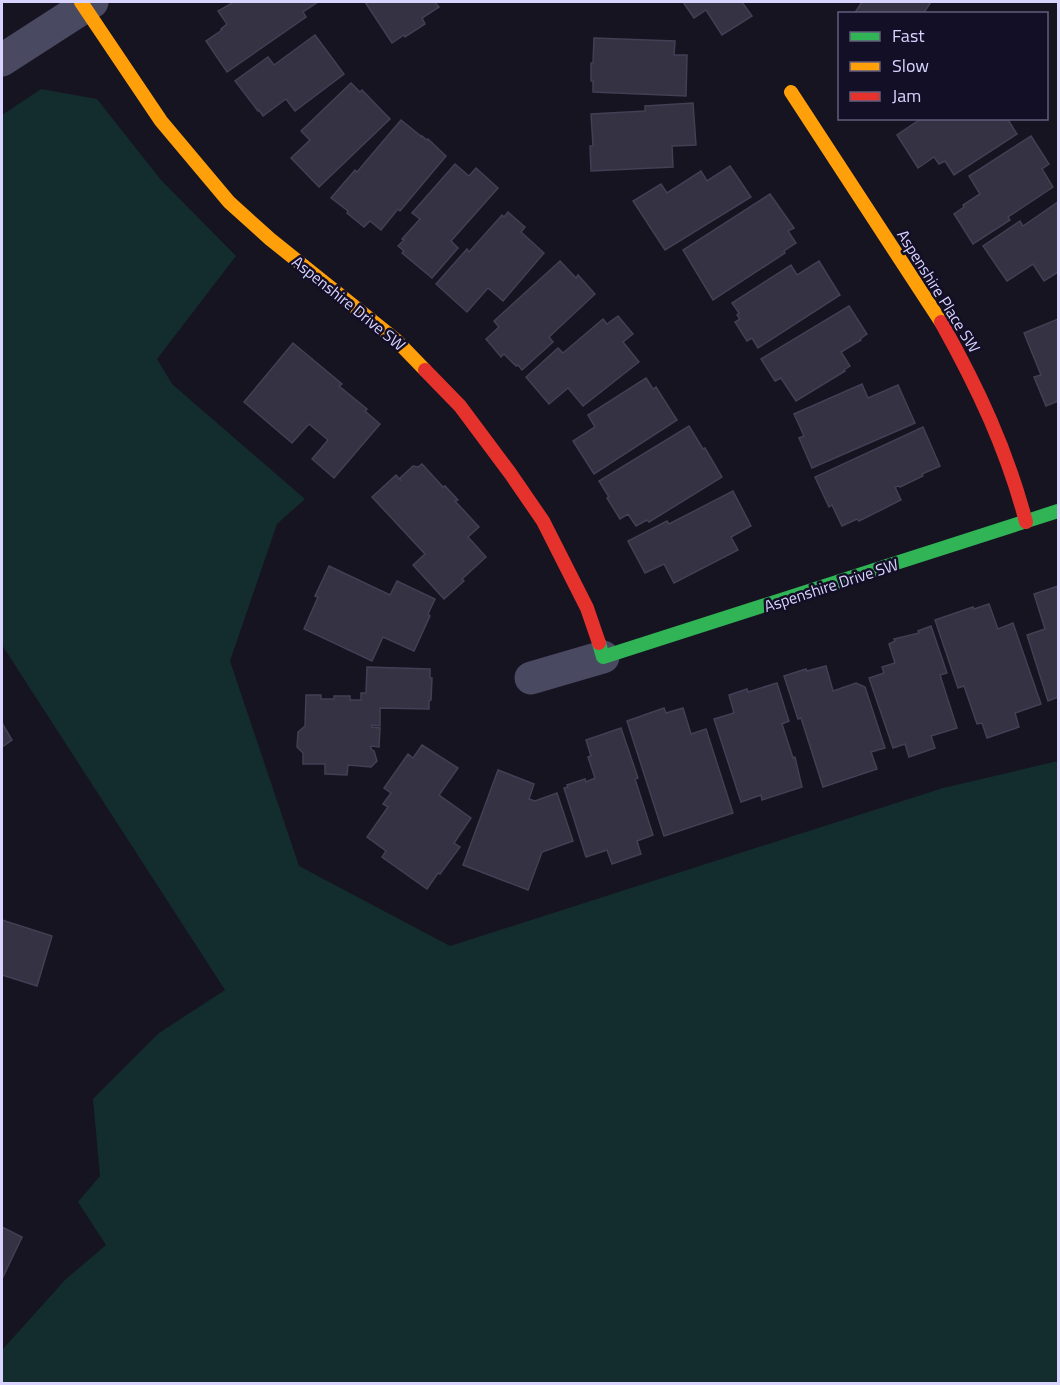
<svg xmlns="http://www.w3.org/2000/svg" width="1060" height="1385" viewBox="0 0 1060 1385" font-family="'Titillium Web',sans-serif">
<rect width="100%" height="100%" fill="#161421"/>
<path fill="#132c2d" d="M41,89l56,10 64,81 75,76 -79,103 15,25 133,115 -28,25 -47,137 69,205 151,80 493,-158 115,-27v622h-1056v-33l63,-70 41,-35 -28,-43 22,-26 -7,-77 66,-66 66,-43 -223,-345v-530z"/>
<g fill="#343243" stroke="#433f54" stroke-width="1.5">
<path d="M234,2h84l-15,10 3,5 -79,55 -21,-31 16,-11 -1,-1 6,-5 -9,-13z"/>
<path d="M365,2h70l4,5 -17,11 3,6 -20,13 -1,-2 -12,8z"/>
<path d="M683,2h59l10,14 -30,19 -16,-25 -12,8z"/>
<path d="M862,2h69l-8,12h-69z"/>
<path d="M315,35l29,39 -49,37 -9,-12 -23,17 -4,-6 -1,1 -23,-30 33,-24 6,8z"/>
<path d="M594,38l81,3 -1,14h13l-1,41 -93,-4v-11h-2v-18h2z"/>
<path d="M351,83l9,9 2,-2 28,29 -71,68 -28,-29 19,-18 -9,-9z"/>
<path d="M693,103l3,42 -24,1 1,21 -82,4 -1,-25h3l-2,-32 54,-3v-5z"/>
<path d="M922,118h85l10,16 -63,41 -9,-14 -6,3 -5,-7 -16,11 -21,-33z"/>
<path d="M401,120l21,17v-1l5,4 1,-1 18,17 -46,55 -2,-2 -17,21 -11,-9 -6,6 -17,-14 1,-2 -17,-13 24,-28 2,2z"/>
<path d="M1031,136l18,28 -7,5 11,18 -45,30 2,3 -37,24 -19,-30 10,-7 -1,-2 17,-11 -11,-18z"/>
<path d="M455,164l14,12 7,-8 22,20 -47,53 7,7 -26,30 -30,-25 2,-2 -6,-5 6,-6 -2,-1 18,-20 -8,-6z"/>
<path d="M730,166l21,31 -86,53 -32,-49 28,-17 6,9 34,-22 6,10z"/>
<path d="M770,194l24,34 -6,3 8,12 -12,8 1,2 -72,47 -30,-50z"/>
<path d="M1058,202v70l-14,9 -11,-17 -26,17 -24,-35 37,-25 3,5z"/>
<path d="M508,212l17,15 -4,5 23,21 -41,48 -15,-13 -21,24 -31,-28 31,-35 2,3 33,-37 2,2z"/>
<path d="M560,261l16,17 2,-3 17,19 -46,43 4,5 -31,28 -4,-5 -2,1 -12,-12 -3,3 -15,-18 13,-12 -5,-6z"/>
<path d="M819,261l21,34 -82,53 -6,-10 -5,3 -12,-19 5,-3 -3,-4 2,-2 -7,-10 59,-38 6,10z"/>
<path d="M849,306l18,28 -7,5 1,1 -20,12 9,14 -6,4 1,1 -49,30 -15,-23 -6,3 -14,-22z"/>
<path d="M618,316l15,18 -10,8 16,20 -56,44 -15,-18 -19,16 -23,-27 32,-29 5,5 40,-34 4,5z"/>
<path d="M1058,319v82l-12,5 -12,-29 7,-2 -17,-42z"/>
<path d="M293,343l49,41 -3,2 28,23 -2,2 15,13 -46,54 -22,-19 16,-19 -19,-16 -17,19 -48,-41z"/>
<path d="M646,378l7,11 3,-2 21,33 -83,54 -21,-33 22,-14 -7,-12z"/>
<path d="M862,384l6,14 30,-13 17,38 -103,45 -13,-30 5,-2 -10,-22z"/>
<path d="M689,426l14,23 2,-1 17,29 -73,45 -2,-2 -11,6 -8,-12 -8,5 -13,-21 2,-1 -10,-16z"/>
<path d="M923,427l17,39 -18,8 1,2 -23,11 -1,-1 -4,1 6,13 -42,21 -2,-2 -15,7 -10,-21 -3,2 -14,-30z"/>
<path d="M422,464l21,23 2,-1 13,14 -3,1 24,26 -11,10 18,20 -24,22 2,2 -20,18 -31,-34 12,-11 -53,-57 24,-22 5,6 -1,-3 13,-12 5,1z"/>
<path d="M733,491l18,35 -20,11 7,13 -64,33 -10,-19 -19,9 -17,-32 39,-20 2,3z"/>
<path d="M329,566l61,29 7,-14 38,18 -7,15 2,2 -16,35 -31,-14 -11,24 -68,-32 14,-32 -3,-1z"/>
<path d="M1058,586v111l-10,4 -21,-66 18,-6 -11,-35z"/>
<path d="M989,604l9,25 15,-6 28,81 -26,9 4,14 -32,11 -5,-15 -5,1 -13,-38 -6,2 -23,-68 38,-13 1,2z"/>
<path d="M931,626l16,47 -7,2 17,53 -26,8 4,12 -26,9 -4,-13 -12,4 -24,-70 15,-5 -2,-6 13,-4 -6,-19 6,-3 -1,-2 25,-6 -1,-2z"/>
<path d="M826,666l7,25 23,-8 9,4 20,61 -14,4 6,17 -54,18 -22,-69 -3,1 -14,-43 22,-7 1,2z"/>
<path d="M367,667l63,2v9h2l-1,22 -2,1v8l-49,-1v18l-8,-1v2l8,1 -1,19 -8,-1v3l3,2 3,10 -6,6 -23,-2 -1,10 -22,-1v-10h-22v-11l-6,-6 1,-15 7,-6 1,-31h15v4h13v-3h16v4h11v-7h5z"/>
<path d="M777,683l12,38 -7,3 11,34 2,-1 7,30 -40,13 -1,-5 -20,7 -27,-83 20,-6 -5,-18 18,-6 1,3z"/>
<path d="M664,708l2,5 17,-5 8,26 15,-5 27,84 -69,23 -37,-115z"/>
<path d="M2,723l10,17 -10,7z"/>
<path d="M621,728l17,50 -3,1 18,56 -16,6 4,13 -29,10 -5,-14 -21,7 -22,-69 4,-1 -1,-2 18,-6 1,3 9,-4 -7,-21 3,-1 -5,-16z"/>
<path d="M422,745l36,23 -19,27 32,23 -17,25 6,4 -20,27 -2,-1 -11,16 -45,-32 4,-6 -19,-14 21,-30 -5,-3 8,-11 -7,-5 24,-34 5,4z"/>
<path d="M498,770l36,14 -5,15 6,2 22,-8 16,48 -31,11 -14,38 -65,-25z"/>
<path d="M2,920l50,16 -15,50 -35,-11z"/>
<path d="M2,1227l20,10 -20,42z"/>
</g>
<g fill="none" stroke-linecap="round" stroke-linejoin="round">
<g stroke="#4a4962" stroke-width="33">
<path d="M2,60l90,-58"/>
<path d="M531,678l72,-21"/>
</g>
<path stroke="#30b455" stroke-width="14" d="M599,643l4,14 455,-146"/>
<g stroke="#ff9f0a" stroke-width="14">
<path d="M81,2l80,119 68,81 41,37 126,101 29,30"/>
<path d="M791,92l150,230"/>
</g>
<g stroke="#e5322d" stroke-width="14">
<path d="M941,322c37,66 66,128 85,200"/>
<path d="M425,370l35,36 50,67 33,48 44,87 12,35"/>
</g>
</g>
<g text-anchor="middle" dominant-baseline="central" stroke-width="5" stroke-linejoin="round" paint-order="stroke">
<g font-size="16" fill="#d9d4ff" stroke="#130f26">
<text transform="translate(939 291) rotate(58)">Aspenshire Place SW</text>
<text transform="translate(349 303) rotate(39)">Aspenshire Drive SW</text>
<text transform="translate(831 585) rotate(-18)">Aspenshire Drive SW</text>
</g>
</g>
<rect width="1060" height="1385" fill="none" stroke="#d9d4ff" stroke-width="6"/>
<rect x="838" y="12" width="210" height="108" fill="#130f26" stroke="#625e7d" stroke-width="1.5"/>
<rect x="850" y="32" width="30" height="9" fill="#30b455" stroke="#625e7d" stroke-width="1.5"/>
<text x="892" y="42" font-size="18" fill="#d9d4ff">Fast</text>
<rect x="850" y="62" width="30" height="9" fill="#ff9f0a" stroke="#625e7d" stroke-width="1.5"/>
<text x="892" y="72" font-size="18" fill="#d9d4ff">Slow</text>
<rect x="850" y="92" width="30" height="9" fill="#e5322d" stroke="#625e7d" stroke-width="1.5"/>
<text x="892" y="102" font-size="18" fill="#d9d4ff">Jam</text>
</svg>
